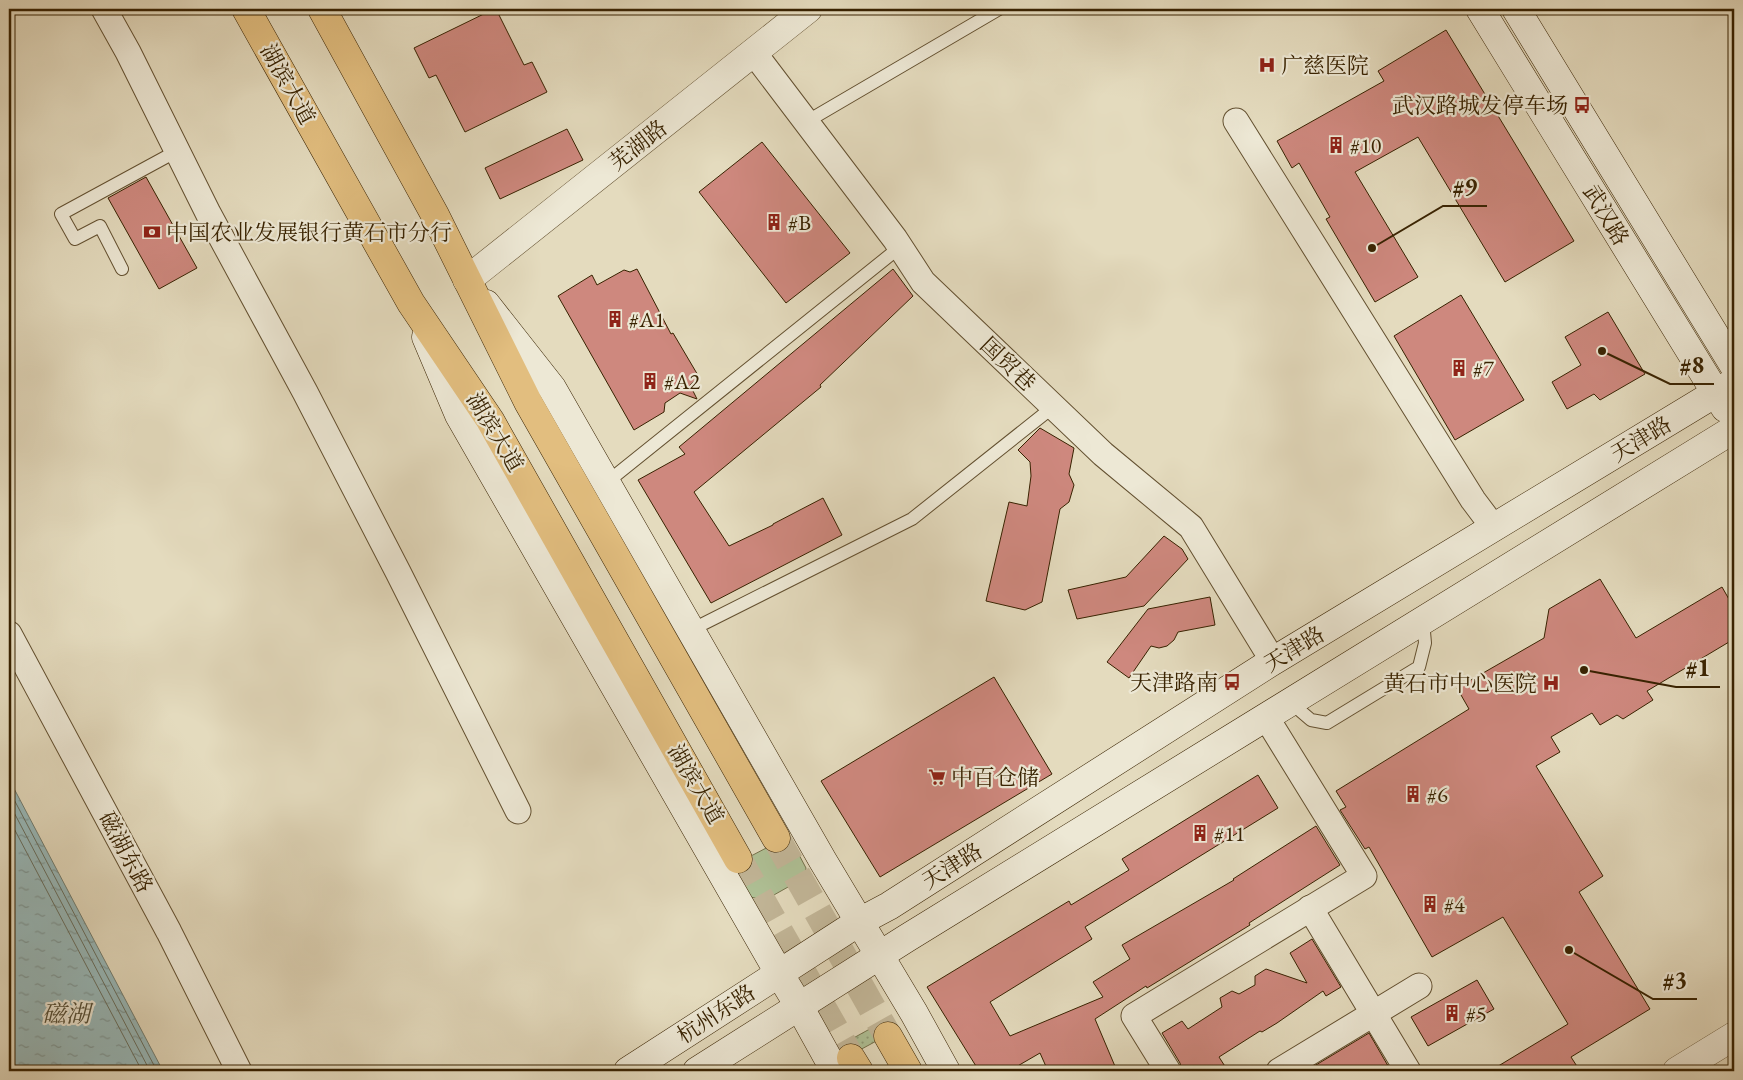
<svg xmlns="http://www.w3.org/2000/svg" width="1743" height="1080" viewBox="0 0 1743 1080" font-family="'EB Garamond','Noto Serif SC',serif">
<defs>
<pattern id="grass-dots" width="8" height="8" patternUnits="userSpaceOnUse" patternTransform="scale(1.25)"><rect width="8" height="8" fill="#afc196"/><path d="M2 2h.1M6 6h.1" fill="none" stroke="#8f9c78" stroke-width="1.8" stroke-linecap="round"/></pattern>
<pattern id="water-ripples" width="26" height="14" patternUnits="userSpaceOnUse" patternTransform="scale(1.25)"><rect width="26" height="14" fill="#98b9ba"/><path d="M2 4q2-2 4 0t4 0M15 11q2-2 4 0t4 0" fill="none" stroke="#7d9695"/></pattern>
</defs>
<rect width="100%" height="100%" fill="#e4dbbe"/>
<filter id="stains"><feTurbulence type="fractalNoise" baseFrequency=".004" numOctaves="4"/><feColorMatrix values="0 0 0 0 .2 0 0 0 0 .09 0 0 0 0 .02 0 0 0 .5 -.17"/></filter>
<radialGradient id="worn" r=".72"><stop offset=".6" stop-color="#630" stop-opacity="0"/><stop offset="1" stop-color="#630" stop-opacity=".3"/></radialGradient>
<path fill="url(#grass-dots)" stroke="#74724c" d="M886,1020l7,12 -48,26 -6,-12z"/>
<path fill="#afc196" stroke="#74724c" d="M789,836l17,32 -2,10 -39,22 -15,-3 -18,-31z"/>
<path fill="url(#water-ripples)" stroke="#727d70" d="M9,779l154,292h-154z"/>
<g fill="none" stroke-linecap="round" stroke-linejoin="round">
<g stroke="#686e5e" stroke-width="1">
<path d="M9,790l148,281"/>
<path d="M9,803l141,268"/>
<path d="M9,819l133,252"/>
</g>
</g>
<g fill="#ce887e" stroke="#382201">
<path d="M494,9h2l28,56 8,-3 15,30 -82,40 -29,-57 -7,3 -15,-30z"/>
<path d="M1446,30l128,211 -69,41 -87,-145 -63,35 63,105 -43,25 -49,-83 4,-2 -31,-54 -7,5 -15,-27 107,-60 -6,-10z"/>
<path d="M567,129l16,31 -83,39 -15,-31z"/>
<path d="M762,142l88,111 -64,50 -87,-111z"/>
<path d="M146,177l51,91 -38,21 -51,-91z"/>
<path d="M637,269l34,65 2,-1 26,44 -9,8 7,14 -17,-6 -15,10 -1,9 -30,18 -76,-134 34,-21 5,10 27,-15 6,2z"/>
<path d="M893,269l20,27 -93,89 1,2 -127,105 35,54 44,-21v-1l50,-26 19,37 -131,68 -73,-123 47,-26 -6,-7z"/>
<path d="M1461,295l63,105 -69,40 -61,-104z"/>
<path d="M1608,312l37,62 -45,26 -6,-6 -27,15 -15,-27 29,-17 -16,-28z"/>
<path d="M1040,428l34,20 -5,26 5,11 -5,17 -9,7 -18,93 -17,8 -39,-9 23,-99 18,4 4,-30 -1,-14 -12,-12z"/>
<path d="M1164,536l18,13 6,10 -44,47 -67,13 -9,-29 58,-13z"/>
<path d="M1600,579l36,59 86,-51 12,21v31l-87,52 6,9 -30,19 -6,-4 -17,10 -8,-12 -41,24 9,15 -24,14 67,110 -24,16 71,117 -79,48 9,14h-90l78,-47 -65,-107 -71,40 -63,-110 -4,2 -25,-39 6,-3 -10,-16 133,-82 -12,-21 87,-50 5,-29z"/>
<path d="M1210,597l5,28 -37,7 -4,8 -7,6 -8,2 -8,-2 -22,32 -22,-16 41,-53z"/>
<path d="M994,677l58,97 -172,103 -59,-96z"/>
<path d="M1258,775l20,33 -193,119 7,12 -102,63 20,34 93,-39 -10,-15 37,-23 -8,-14 112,-65 -1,-1 83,-53 24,39 -91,58 1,2 -103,63 -1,-2 -51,33 22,52h-69l-8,-18 -31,18h-30l-52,-84 142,-86 2,4 58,-35 -7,-11z"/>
<path d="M1312,939l29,48 -15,9 -3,-5 -46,32 -15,9 -2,-1 -41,26 9,14h-46l-2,-8 -18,-30 20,-12 6,8 34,-22 -2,-9 12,-7 7,3 16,-9v-9l11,-7 41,14 -17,-30z"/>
<path d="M1477,980l17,29 -66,37 -17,-29z"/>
<path d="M1369,1033l22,38h-85z"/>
</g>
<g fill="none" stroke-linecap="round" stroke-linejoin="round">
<g stroke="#c2b698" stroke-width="28" stroke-dasharray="28 14" stroke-linecap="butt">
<path d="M776,838l112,198"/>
<path d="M738,859l113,199"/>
</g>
<g stroke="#635030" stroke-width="14">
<g id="service">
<path d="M806,122l193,-113"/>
<path d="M122,269l-22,-43 -25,13 -14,-25 116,-63"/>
<path d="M606,483l294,-236"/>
<path d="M691,630l221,-111 141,-112"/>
<path d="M1290,702l21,18 16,3 92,-56 6,-24 -2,-22"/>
</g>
</g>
<g stroke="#635030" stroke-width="27">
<g id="minor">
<path d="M104,9l24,43 80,161 97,179 93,180 120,239"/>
<path d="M754,53l141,186 28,43 180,172 88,73 82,134"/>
<path d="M1236,121l237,379 21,28"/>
<path d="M9,634l160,298 70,139"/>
<path d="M1310,908l98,163"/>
<path d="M1168,1071l-34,-55 230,-140 -98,-159"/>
<path d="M1279,1071l140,-85"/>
</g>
</g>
<g stroke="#635030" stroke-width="29">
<g id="tertiary">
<path d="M467,280l341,-271"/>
<path d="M1677,1071l57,-35"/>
</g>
</g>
<g stroke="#382201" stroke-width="29">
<g id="secondary">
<path d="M1480,9l245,399"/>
<path d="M1516,9l218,357"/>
<path d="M486,304l66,84 271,473 91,152 32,58"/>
<path d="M426,337l33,78 320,558 20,33 36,65"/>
<path d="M628,1071l231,-149 30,-16 384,-245 461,-279"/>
<path d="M697,1071l210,-133 827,-509"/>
</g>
</g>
<g stroke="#382201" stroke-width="29">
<g id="primary">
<path d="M246,9l165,294 79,117 248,439"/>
<path d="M322,9l113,206 93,187 248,436"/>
<path d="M888,1036l20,35"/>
<path d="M851,1058l8,13"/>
</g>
</g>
<use href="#service" stroke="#ede8d5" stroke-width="12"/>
<use href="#minor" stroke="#ede8d5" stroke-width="25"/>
<use href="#tertiary" stroke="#ede8d5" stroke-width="28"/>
<use href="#secondary" stroke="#ede8d5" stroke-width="28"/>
<use href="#primary" stroke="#e2be7f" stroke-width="28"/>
</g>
<defs>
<g id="hospital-bare" transform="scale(1.35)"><path d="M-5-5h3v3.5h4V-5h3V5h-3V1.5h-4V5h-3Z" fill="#8f2418" stroke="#ede8d5" stroke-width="2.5" paint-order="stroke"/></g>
<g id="bus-bare" transform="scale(1.35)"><path d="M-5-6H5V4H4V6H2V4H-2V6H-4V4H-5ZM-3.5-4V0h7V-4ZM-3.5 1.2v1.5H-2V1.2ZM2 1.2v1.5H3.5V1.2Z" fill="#8f2418" stroke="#ede8d5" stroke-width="2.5" paint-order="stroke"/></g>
<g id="building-bare" transform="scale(1.35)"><path d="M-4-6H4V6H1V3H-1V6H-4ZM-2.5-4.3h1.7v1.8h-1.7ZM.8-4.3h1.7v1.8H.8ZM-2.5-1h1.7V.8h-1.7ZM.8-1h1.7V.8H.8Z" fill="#8f2418" stroke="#ede8d5" stroke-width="2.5" paint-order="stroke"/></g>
<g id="bank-bare" transform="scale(1.35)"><path d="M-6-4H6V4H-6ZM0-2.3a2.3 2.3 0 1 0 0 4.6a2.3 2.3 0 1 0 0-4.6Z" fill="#8f2418" stroke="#ede8d5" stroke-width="2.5" paint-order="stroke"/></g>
<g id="supermarket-bare" transform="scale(1.35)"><path d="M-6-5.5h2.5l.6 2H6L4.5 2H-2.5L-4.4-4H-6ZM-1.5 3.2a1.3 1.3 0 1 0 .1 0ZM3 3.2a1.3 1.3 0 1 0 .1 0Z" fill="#8f2418" stroke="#ede8d5" stroke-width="2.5" paint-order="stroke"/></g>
</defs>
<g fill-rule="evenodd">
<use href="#hospital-bare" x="1267" y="65"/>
<use href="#bus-bare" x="1582" y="105"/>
<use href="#building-bare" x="1336" y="145"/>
<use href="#building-bare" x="774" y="222"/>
<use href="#bank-bare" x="152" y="232"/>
<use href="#building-bare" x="615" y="319"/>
<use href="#building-bare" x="1459" y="368"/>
<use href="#building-bare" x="650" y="381"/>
<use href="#bus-bare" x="1232" y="682"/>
<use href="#hospital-bare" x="1551" y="683"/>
<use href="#supermarket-bare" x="937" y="777"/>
<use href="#building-bare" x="1413" y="794"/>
<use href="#building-bare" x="1200" y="833"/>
<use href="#building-bare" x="1430" y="904"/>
<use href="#building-bare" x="1452" y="1013"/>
</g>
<g text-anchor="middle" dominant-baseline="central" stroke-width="4.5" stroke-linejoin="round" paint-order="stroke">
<g font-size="22" fill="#382201" stroke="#ede8d5" text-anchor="start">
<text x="1281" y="65">广慈医院</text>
<text x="1568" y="105" text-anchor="end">武汉路城发停车场</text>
<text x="1350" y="145">#10</text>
<text x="788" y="222">#B</text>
<text x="166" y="232">中国农业发展银行黄石市分行</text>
<text x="629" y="319">#A1</text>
<text x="1473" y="368">#7</text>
<text x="664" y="381">#A2</text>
<text x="1218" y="682" text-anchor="end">天津路南</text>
<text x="1537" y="683" text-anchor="end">黄石市中心医院</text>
<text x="951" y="777">中百仓储</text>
<text x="1427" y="794">#6</text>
<text x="1214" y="833">#11</text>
<text x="1444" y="904">#4</text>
<text x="1466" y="1013">#5</text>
</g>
<g font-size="22" fill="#382201" stroke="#ede8d5">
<text transform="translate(288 84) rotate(61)">湖滨大道</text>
<text transform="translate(638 145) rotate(-38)">芜湖路</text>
<text transform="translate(1606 215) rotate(59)">武汉路</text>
<text transform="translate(1008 364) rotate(44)">国贸巷</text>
<text transform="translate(495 432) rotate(59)">湖滨大道</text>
<text transform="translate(1641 439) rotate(-31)">天津路</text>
<text transform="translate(1294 649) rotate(-31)">天津路</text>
<text transform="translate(696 784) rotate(60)">湖滨大道</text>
<text transform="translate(126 852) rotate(62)">磁湖东路</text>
<text transform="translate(952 866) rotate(-32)">天津路</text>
<text transform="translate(716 1014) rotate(-33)">杭州东路</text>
</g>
<g font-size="24" font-style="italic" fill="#554f38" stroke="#ede8d5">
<text x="66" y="1013">磁湖</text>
</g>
</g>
<path fill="none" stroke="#382201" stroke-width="2" d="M1372 248L1443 206H1487M1602 351L1670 384H1714M1584 670L1676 687H1720M1569 950L1653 999H1697"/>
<g fill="#382201" stroke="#ede8d5" stroke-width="2">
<circle cx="1372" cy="248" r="5"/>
<circle cx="1602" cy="351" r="5"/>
<circle cx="1584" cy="670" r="5"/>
<circle cx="1569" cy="950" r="5"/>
</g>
<g font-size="24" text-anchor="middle" font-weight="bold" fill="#382201" stroke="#ede8d5" stroke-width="4.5" stroke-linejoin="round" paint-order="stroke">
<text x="1465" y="195">#9</text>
<text x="1692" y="373">#8</text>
<text x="1698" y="676">#1</text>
<text x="1675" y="988">#3</text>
</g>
<rect width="1743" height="1080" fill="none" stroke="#e4dbbe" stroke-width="30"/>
<rect x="10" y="10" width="1723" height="1060" fill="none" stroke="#382201" stroke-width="2.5"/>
<rect x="15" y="15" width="1713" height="1050" fill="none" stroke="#382201"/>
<rect width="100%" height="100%" filter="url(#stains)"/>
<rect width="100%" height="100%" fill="url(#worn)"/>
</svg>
